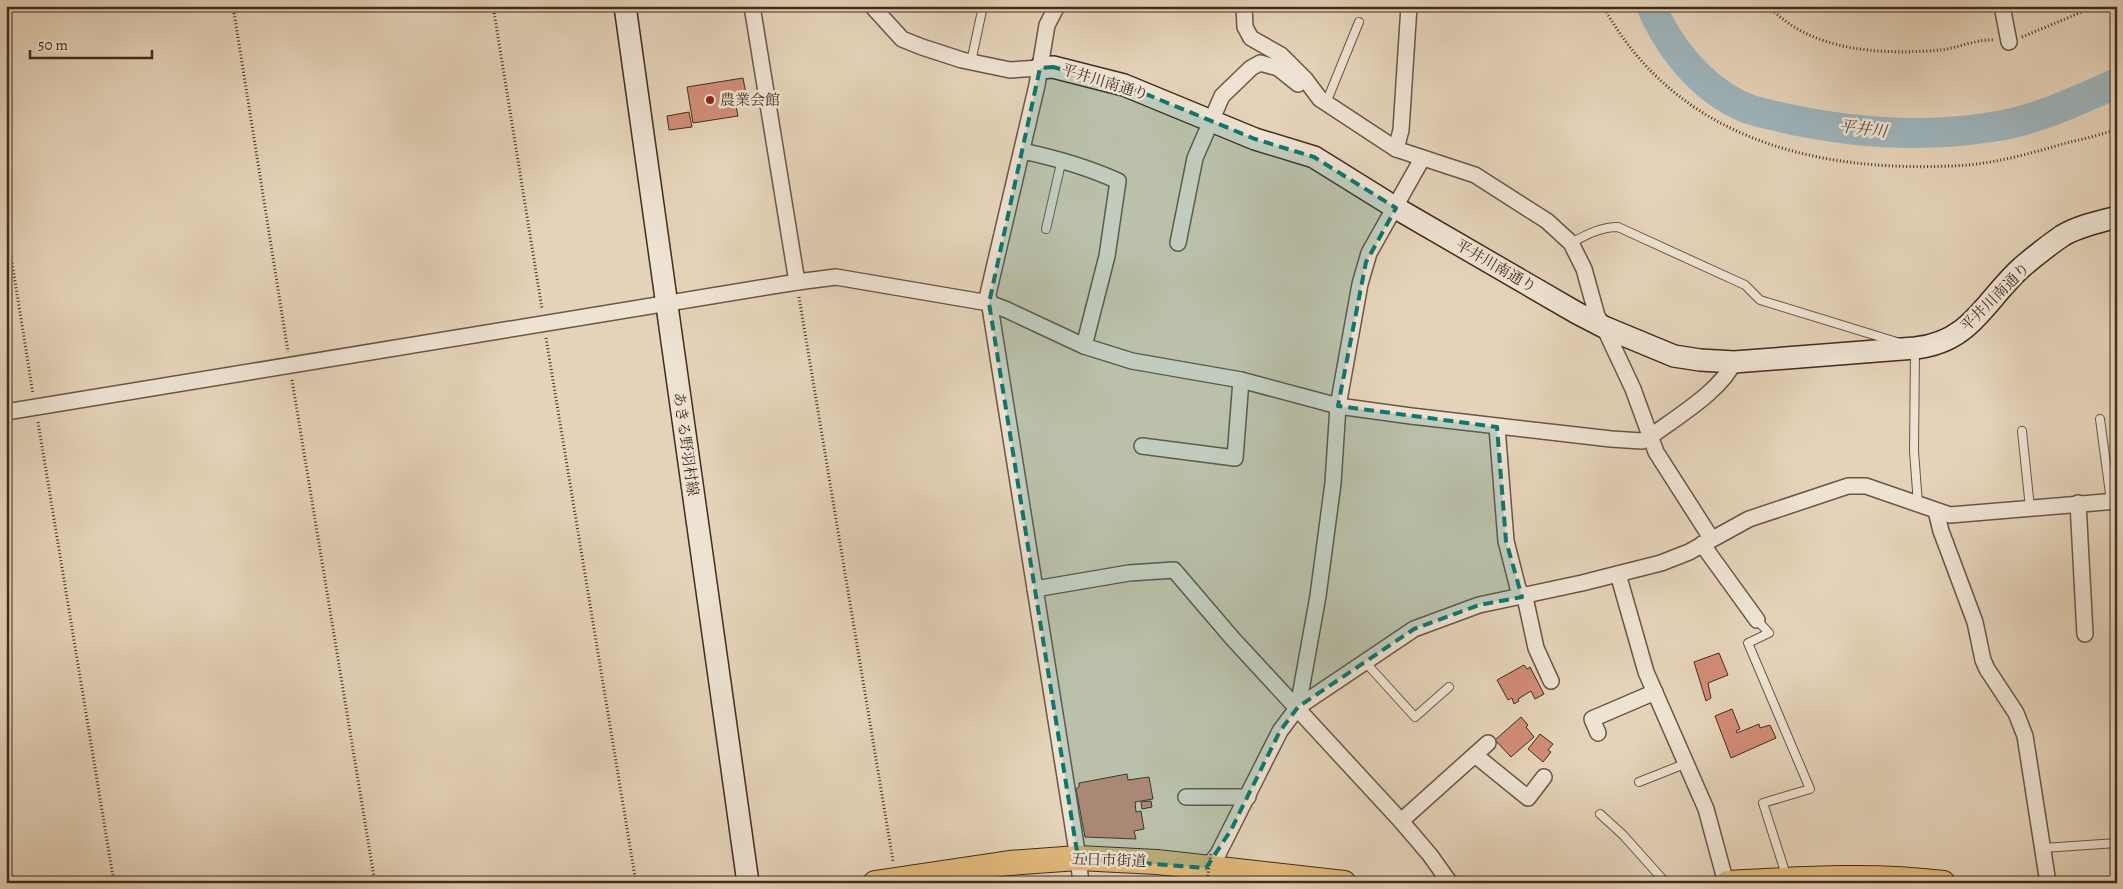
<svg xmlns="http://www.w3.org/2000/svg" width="2123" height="889" viewBox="0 0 2123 889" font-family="Alegreya,'Noto Serif JP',serif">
<rect width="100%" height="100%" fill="#e5d3b9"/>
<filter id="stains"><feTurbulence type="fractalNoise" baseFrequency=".004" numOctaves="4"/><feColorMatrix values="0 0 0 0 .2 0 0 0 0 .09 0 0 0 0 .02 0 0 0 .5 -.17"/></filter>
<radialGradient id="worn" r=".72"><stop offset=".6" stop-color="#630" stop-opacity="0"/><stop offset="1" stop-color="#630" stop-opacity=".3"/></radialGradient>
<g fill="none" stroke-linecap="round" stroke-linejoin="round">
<path stroke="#9db4bc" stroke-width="30" d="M1651,6c17,40 47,78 86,98 14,8 32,10 47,14 68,15 139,20 208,9 42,-6 85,-26 125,-44"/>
</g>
<g fill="#d28c77" stroke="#412c1e">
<path d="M743,78l4,21 -12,2 3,15 -45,7 -6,-36z"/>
<path d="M689,112l3,15 -23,3 -2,-14z"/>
<path d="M1719,653l9,22 -20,8 3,15 -5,3 -12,-39z"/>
<path d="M1524,665l3,4 3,-2 14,27 -9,5 -4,-8 -13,8 1,2 -5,3 -2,-6 -4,2 -11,-20z"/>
<path d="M1732,709l8,20 -4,2 1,2 22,-9 1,4 10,-3 6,13 -45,20 -16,-42z"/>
<path d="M1521,717l7,8 -2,2 8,10 -23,20 -16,-17z"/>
<path d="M1540,734l13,10 -5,6 3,2 -8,10 -15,-13z"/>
<path d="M1127,774l1,6 21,-3 4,22 -18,3 1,10 5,-1 3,18 -10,2 2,8 -51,-2 -9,-48 3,-2v-4z"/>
<path d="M1151,801l1,6 -10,2 -1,-7z"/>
</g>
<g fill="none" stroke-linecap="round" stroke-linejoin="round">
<g stroke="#6a5645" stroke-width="10">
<g id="lane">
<path d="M971,62l12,-56"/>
<path d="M1326,103l33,-81"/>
<path d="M1046,229l16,-70"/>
<path d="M1571,243c15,-8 29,-16 47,-16l127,58 15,15 140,43"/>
<path d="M1915,349l-1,102 4,53"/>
<path d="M2100,419l11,82"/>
<path d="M2022,431l8,77"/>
<path d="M1757,620l12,13 -21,10 62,146 -47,14 24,75"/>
<path d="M1366,663l49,54 34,-30"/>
<path d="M1639,782l48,-19"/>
<path d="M1600,814l23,21 43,48"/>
<path d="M2043,848l74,-5"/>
</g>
</g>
<g stroke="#6a5645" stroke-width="18">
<g id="street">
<path d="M752,6l45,276"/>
<path d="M872,6l30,33 20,8 40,13 48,10 30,-2"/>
<path d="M1057,6l-10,19 -10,60 -49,209 90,564 3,25"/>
<path d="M1244,6l1,21 6,11 30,17 24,24 15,20 76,50 79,26 72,46 24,22 13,26 13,47 7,11 29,62 23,63 55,86"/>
<path d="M2002,6l7,36"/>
<path d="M1396,149l5,-19 8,-124"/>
<path d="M1022,151c34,7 65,16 96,30l-11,75 -23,90"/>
<path d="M1178,243l17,-85 27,-62 29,-28 9,-5 18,5 20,16"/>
<path d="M6,412l791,-130 39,-5 153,26 18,7 77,36 48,15 109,19 97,26 73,10 200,23 31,2 8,-4c25,-19 71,-46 84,-75"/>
<path d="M1497,427l9,114 12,47 8,14 10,46 15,33"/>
<path d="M1142,446l93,12 6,-78"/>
<path d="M2078,503l7,131"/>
<path d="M1936,511l5,20 34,91 8,38 4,9 29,44 9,23 23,147"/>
<path d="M1702,544l55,76"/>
<path d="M1618,574l28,98 60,137 20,74"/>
<path d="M1035,589l94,-16 45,-3 59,69 168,182 29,34 20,28"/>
<path d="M1298,707l20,-111 15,-113 5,-77 22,-122 9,-31 53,-94"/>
<path d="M1598,733l-6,-14 63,-27"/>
<path d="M1475,755l53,43 16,-21"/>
<path d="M1186,797h62"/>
<path d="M1401,821l87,-78"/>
<path d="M1195,883l23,-29 62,-123 18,-24 116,-78 65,-24 103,-22 79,-20 28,-11 60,-33 99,-33h18l84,29 167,-14"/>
</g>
</g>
<g stroke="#412c1e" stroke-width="24">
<g id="secondary">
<path d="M625,6l123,877"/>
<path d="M1040,68l13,-1 71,18 131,54 59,18 82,51 181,105 27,14 70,29 26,4 34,2 181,-14c57,-6 70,-48 107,-81 13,-11 27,-22 40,-31 16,-10 37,-14 55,-19"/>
</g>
</g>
<g stroke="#412c1e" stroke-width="26">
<g id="primary">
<path d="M875,883l134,-20 69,-5 79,4 187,21"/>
<path d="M1728,883c71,-4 145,-9 215,0"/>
</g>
</g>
<g stroke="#412c1e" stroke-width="3" stroke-dasharray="1 2.5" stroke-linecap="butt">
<path d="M233,6l55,346"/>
<path d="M493,6l49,303"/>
<path d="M1603,6c72,131 208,166 348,160 39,-1 78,-12 115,-23 17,-4 35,-8 51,-14"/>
<path d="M1766,6c9,6 16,13 25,19 43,28 100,29 150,25 17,-2 35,-11 53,-10"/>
<path d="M2022,37l74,-31"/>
<path d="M6,225l27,169"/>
<path d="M799,297l94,564"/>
<path d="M546,338l90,545"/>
<path d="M292,380l83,503"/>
<path d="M38,422l76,461"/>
</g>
<use href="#lane" stroke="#eee2d2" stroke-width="8"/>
<use href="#street" stroke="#eee2d2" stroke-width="15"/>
<use href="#secondary" stroke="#eee2d2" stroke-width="21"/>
<use href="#primary" stroke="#e2ba7c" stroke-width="24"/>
<path stroke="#412c1e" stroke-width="3" stroke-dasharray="1 2.5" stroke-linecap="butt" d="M1207,883l4,-31"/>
</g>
<path fill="#0f766e" fill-opacity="0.2" stroke="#0f766e" stroke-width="4" stroke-dasharray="10 6" stroke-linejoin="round" d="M1053,67l71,18 131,54 59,18 82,51 -30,54 -28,144 159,21 9,114 16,56 -43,8 -65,24 -116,78 -18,24 -49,99 -25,38 -128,-10 -89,-555 51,-235z"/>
<circle fill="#8f2418" stroke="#eee2d2" stroke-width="2" cx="710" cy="100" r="5"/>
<g text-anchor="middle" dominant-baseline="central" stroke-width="5" stroke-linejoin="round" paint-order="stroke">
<g font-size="15" fill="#412c1e" stroke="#eee2d2">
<text transform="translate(1105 82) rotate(17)">平井川南通り</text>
<text transform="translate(1496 266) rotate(30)">平井川南通り</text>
<text transform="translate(1995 297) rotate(-45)">平井川南通り</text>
<text transform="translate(686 444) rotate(82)">あきる野羽村線</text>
<text transform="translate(1109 860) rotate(2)">五日市街道</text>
</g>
<g font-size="15" fill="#412c1e" stroke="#eee2d2" text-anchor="start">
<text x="720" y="100">農業会館</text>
</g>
<g font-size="16" font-style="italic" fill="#53473e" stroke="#eee2d2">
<text transform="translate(1863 129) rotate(7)">平井川</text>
</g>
</g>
<rect width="2123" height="889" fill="none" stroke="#e5d3b9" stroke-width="25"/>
<rect x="8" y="8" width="2108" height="874" fill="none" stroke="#412c1e" stroke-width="2.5"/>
<rect x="12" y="12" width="2098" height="864" fill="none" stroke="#412c1e"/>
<path d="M30 50v8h122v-8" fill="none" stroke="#412c1e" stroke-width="2.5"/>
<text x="38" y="50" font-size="15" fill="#412c1e" stroke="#eee2d2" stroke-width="4" paint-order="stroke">50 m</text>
<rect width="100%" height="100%" filter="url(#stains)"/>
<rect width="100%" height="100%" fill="url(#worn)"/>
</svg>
